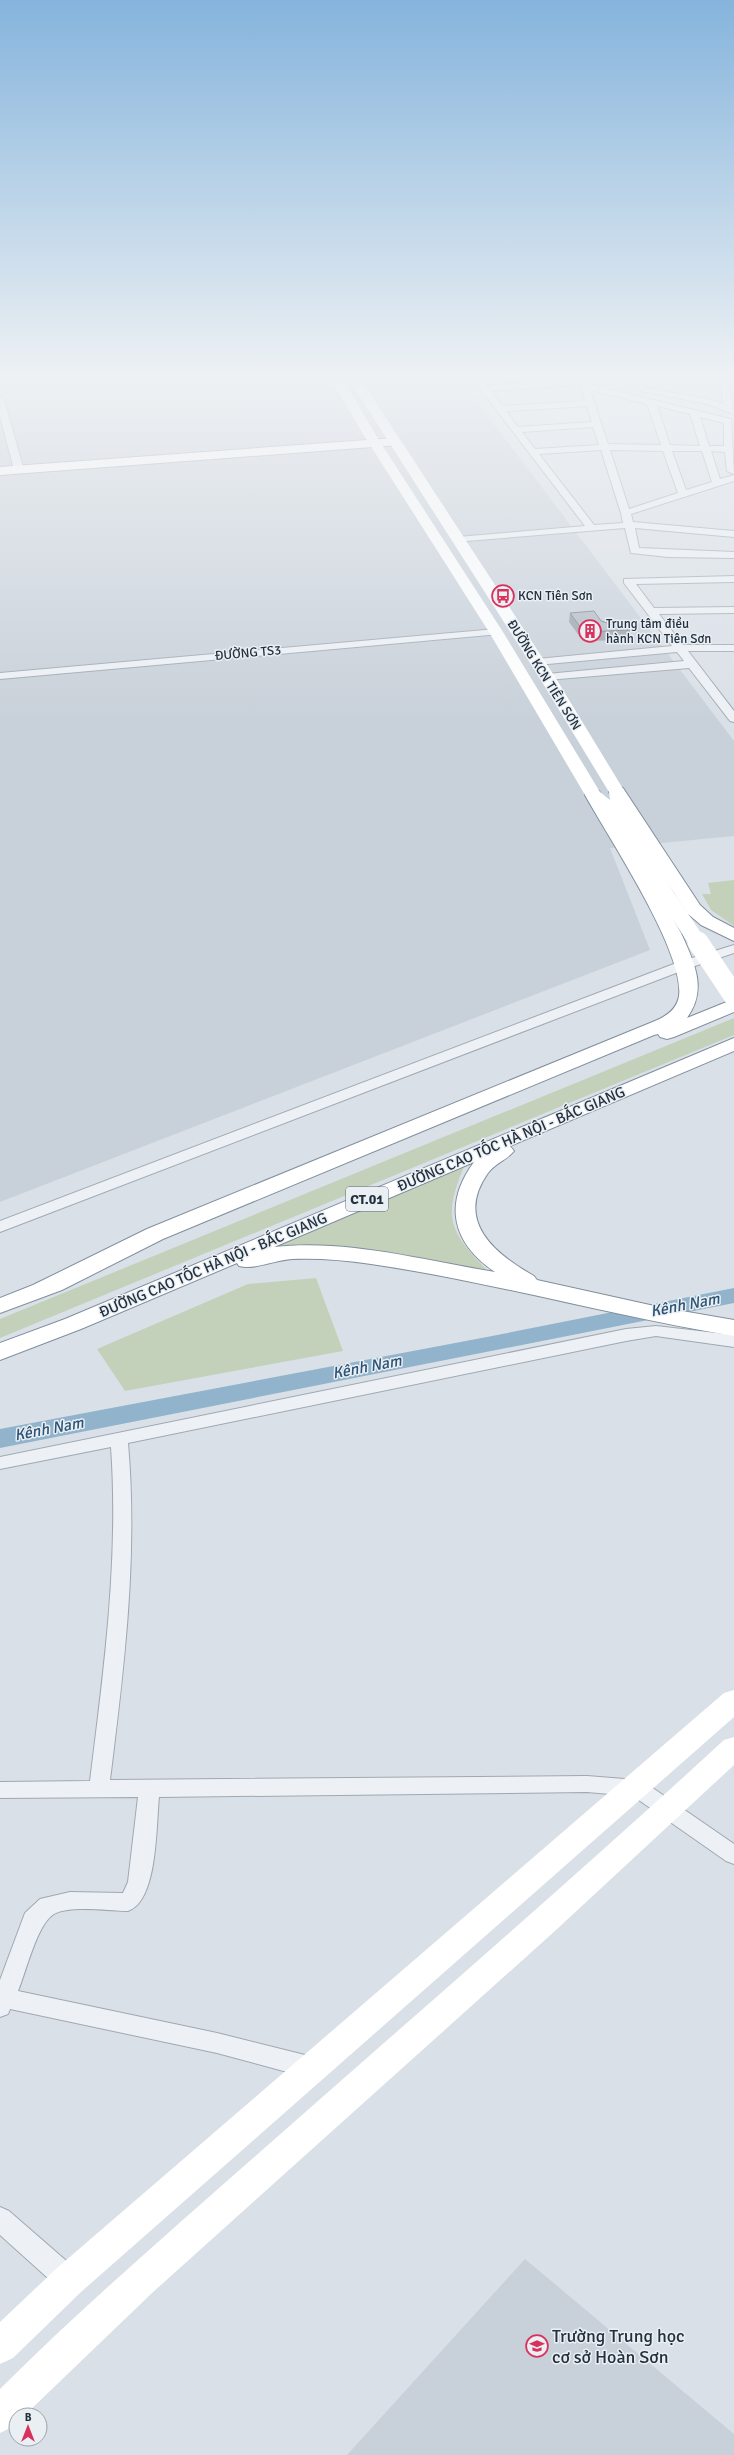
<svg xmlns="http://www.w3.org/2000/svg" width="734" height="2455" viewBox="0 0 734 2455" font-family="Signika,sans-serif">
<rect width="100%" height="100%" fill="#dae0e7"/>
<g fill="#c8d0d9">
<path d="M0,378h459l275,363v95l-124,12 40,102 -650,252z"/>
<path d="M525,2259l209,175v21h-387z"/>
</g>
<g fill="#c3d1bb">
<path d="M734,880v46l-23,-16 -9,-16h9l-3,-11z"/>
<path d="M734,1018v17l-734,303v-19z"/>
<path d="M465,1164c-23,55 -16,68 25,109l-229,-23z"/>
<path d="M316,1278l27,73 -218,40 -28,-42 151,-65z"/>
</g>
<path fill="#91b3cb" d="M734,1288v15l-734,145v-19l487,-92z"/>
<g fill="none" stroke-linecap="round" stroke-linejoin="round">
<g stroke="#9fa8b1" stroke-width="2">
<g id="minor">
<path d="M472,378h8l7,8 99,-8 2,6 143,35 3,55 -7,-3 -2,-19 -14,-1 9,28 14,-4v6l-103,33 2,8 101,9v6l-99,-9 4,20 95,4v6l-66,-1 -37,-4 -6,-25 -171,14 -1,-2 5,-3 127,-11zM580,385l5,16 -83,5 -11,-15zM590,390l57,14 14,41 -53,-1zM587,406l5,16 -74,5 -12,-16zM657,406l33,8 10,32 -30,-1zM700,417l24,6v23h-15zM593,427l6,18 -64,4 -13,-17zM601,450l20,63 2,10 -29,2 -55,-71zM610,450l53,1 15,42 -49,16zM672,451h30l10,31 -26,8z"/>
<path d="M721,378l7,2 6,34 -27,-10 -66,-13 4,-3 64,11 14,5z"/>
<path d="M0,397l4,3 20,70 -2,2 -8,-2 -14,-54z"/>
<path d="M734,576v6l-98,2 18,24 80,-1v6l-75,1 24,31h51v6h-46l46,60v11l-4,-1 -41,-53 -142,12 -6,-3 6,-3 137,-13 -7,-9 -140,13 -6,-3 6,-3 135,-13 -48,-63v-4z"/>
<path d="M496,629l5,3 -1,2 -500,45v-6z"/>
<path d="M734,945v8l-45,15 -689,264v-11l679,-259z"/>
<path d="M656,1326l78,9v12l-78,-11 -30,5 -498,102c10,114 -4,225 -18,337l477,-4 50,4 7,2 90,62v20l-8,-3 -93,-65 -46,-4 -428,5c-3,28 -1,104 -31,114 -18,0 -58,-6 -74,3 -17,10 -28,58 -36,77l199,42 96,24 8,4 4,7 -4,7 -8,4 -96,-26 -207,-44 -2,5 -8,3v-37l25,-67 15,-14 30,-7 53,1 5,-11 10,-85 -138,1v-16l90,-1c14,-112 29,-222 21,-334l-111,22v-12l626,-128z"/>
<path d="M0,2207l9,4 69,60 4,9 -4,9 -9,3 -9,-3 -60,-54z"/>
</g>
</g>
<g stroke="#99a6b3" stroke-width="2">
<path id="primary" d="M395,438l4,1 2,3 -2,3 -399,30v-8z"/>
</g>
<g stroke="#818f9e" stroke-width="2">
<g id="motorway">
<path d="M617,787l6,1 77,117 13,12 21,11v13l-33,-16 -14,-12 -78,-121 2,-4z"/>
<path d="M593,790l6,1 2,4 80,138c13,29 27,56 6,85l47,-19v13l-60,25 -7,2 -7,-2 -2,-3 -4,1 -491,204 -101,51 -62,23v-15l33,-13 114,-56 508,-208c12,-5 22,-12 24,-25 6,-44 -71,-159 -94,-201l2,-4z"/>
<path d="M734,1038v13l-224,95 4,5c-7,9 -19,12 -26,22 -34,48 7,81 46,103l3,4 122,27 75,13v16c-122,-20 -241,-54 -363,-72 -26,-4 -53,-6 -79,-5 -17,1 -37,11 -53,7l-2,-3 -156,66 -81,31v-17l65,-24zM474,1162c-31,42 -22,81 21,110 -73,-12 -148,-33 -221,-25z"/>
</g>
</g>
<use href="#minor" fill="#edf1f5" fill-rule="evenodd"/>
<g fill="#fff" fill-rule="evenodd">
<path d="M330,378h12l35,59 126,195 97,160 10,8 -1,-8 -70,-115 -191,-299h12l195,299 70,115 3,24 51,85 -3,4h-12l-50,-84 -29,-26 -96,-163 -124,-195z"/>
<path d="M734,1690v27l-653,575 -68,66 -13,6v-42l57,-54 667,-575z"/>
<path d="M734,1737v28l-178,165 -404,363 -127,122h-9v10l-16,8v-44c83,-83 172,-159 260,-237 155,-137 312,-272 464,-412z"/>
</g>
<use href="#primary" fill="#fff" fill-rule="evenodd"/>
<use href="#motorway" fill="#fff" fill-rule="evenodd"/>
<path stroke="#fff" stroke-width="16" d="M670,901l28,42"/>
<path stroke="#fff" stroke-width="21" d="M698,942l36,54"/>
</g>
<path fill="#98a0a9" d="M570,613l31,8 29,9 -1,10 -46,1 -14,-19z"/>
<path fill="#b1bac4" stroke="#7c8289" d="M594,611l7,10 29,9 -46,2 -14,-19z"/>
<linearGradient id="sky" x2="0" y2="1"><stop stop-color="#85b4dc"/><stop offset="0.52" stop-color="#eef1f4"/><stop offset="1" stop-color="#eef1f4" stop-opacity="0"/></linearGradient>
<rect width="734" height="722" fill="url(#sky)"/>
<defs>
<g id="bus-ring" transform="scale(1.15)"><circle r="9.5" fill="#eaeff4" stroke="#da315c" stroke-width="1.5"/><path d="M-5-6H5V4H4V6H2V4H-2V6H-4V4H-5ZM-3.5-4V0h7V-4ZM-3.5 1.2v1.5H-2V1.2ZM2 1.2v1.5H3.5V1.2Z" fill="#da315c"/></g>
<g id="building-ring" transform="scale(1.15)"><circle r="9.5" fill="#eaeff4" stroke="#da315c" stroke-width="1.5"/><path d="M-4-6H4V6H1V3H-1V6H-4ZM-2.5-4.3h1.7v1.8h-1.7ZM.8-4.3h1.7v1.8H.8ZM-2.5-1h1.7V.8h-1.7ZM.8-1h1.7V.8H.8Z" fill="#da315c"/></g>
<g id="school-ring" transform="scale(1.15)"><circle r="9.5" fill="#eaeff4" stroke="#da315c" stroke-width="1.5"/><path d="M0-5L7-2L0 1L-7-2ZM-4 1L0 2.5L4 1V4Q0 6-4 4Z" fill="#da315c"/></g>
</defs>
<g fill-rule="evenodd">
<use href="#bus-ring" x="503" y="596"/>
<use href="#building-ring" x="590" y="631"/>
<use href="#school-ring" x="537" y="2346"/>
</g>
<g text-anchor="middle" dominant-baseline="central" stroke-width="3" stroke-linejoin="round" paint-order="stroke">
<g font-size="13" fill="#23303e" stroke="#eaeff4" text-anchor="start">
<text x="518" y="596">KCN Tiên Sơn</text>
<text x="606" y="624">Trung tâm điều<tspan x="606" dy="15">hành KCN Tiên Sơn</tspan></text>
</g>
<g font-size="13" fill="#23303e" stroke="#eaeff4">
<text transform="translate(248 653) rotate(-5)">ĐƯỜNG TS3</text>
<text transform="translate(544 675) rotate(58)">ĐƯỜNG KCN TIÊN SƠN</text>
</g>
<rect fill="#eaeff4" stroke="#5f6975" stroke-width="1" x="346" y="1187" width="42" height="24" rx="3"/>
<g font-size="14" font-weight="bold" fill="#23303e">
<text x="367" y="1199">CT.01</text>
</g>
<g font-size="15" fill="#23303e" stroke="#eaeff4">
<text transform="translate(511 1139) rotate(-23)">ĐƯỜNG CAO TỐC HÀ NỘI - BẮC GIANG</text>
<text transform="translate(213 1265) rotate(-23)">ĐƯỜNG CAO TỐC HÀ NỘI - BẮC GIANG</text>
</g>
<g font-size="16" font-style="italic" fill="#2a5375" stroke="#eaeff4">
<text transform="translate(685 1305) rotate(-11)">Kênh Nam</text>
<text transform="translate(367 1367) rotate(-11)">Kênh Nam</text>
<text transform="translate(49 1429) rotate(-11)">Kênh Nam</text>
</g>
<g font-size="18" fill="#23303e" stroke="#eaeff4" text-anchor="start">
<text x="552" y="2336">Trường Trung học<tspan x="552" dy="21">cơ sở Hoàn Sơn</tspan></text>
</g>
</g>
<g transform="translate(28 2427)"><circle r="19" fill="#eaeff4" stroke="#9aa3ab"/>
<path d="M0-3L7 15L0 10L-7 15Z" fill="#da315c"/>
<text y="-6" font-size="11" font-weight="bold" text-anchor="middle" fill="#23303e">B</text>
</g>
</svg>
